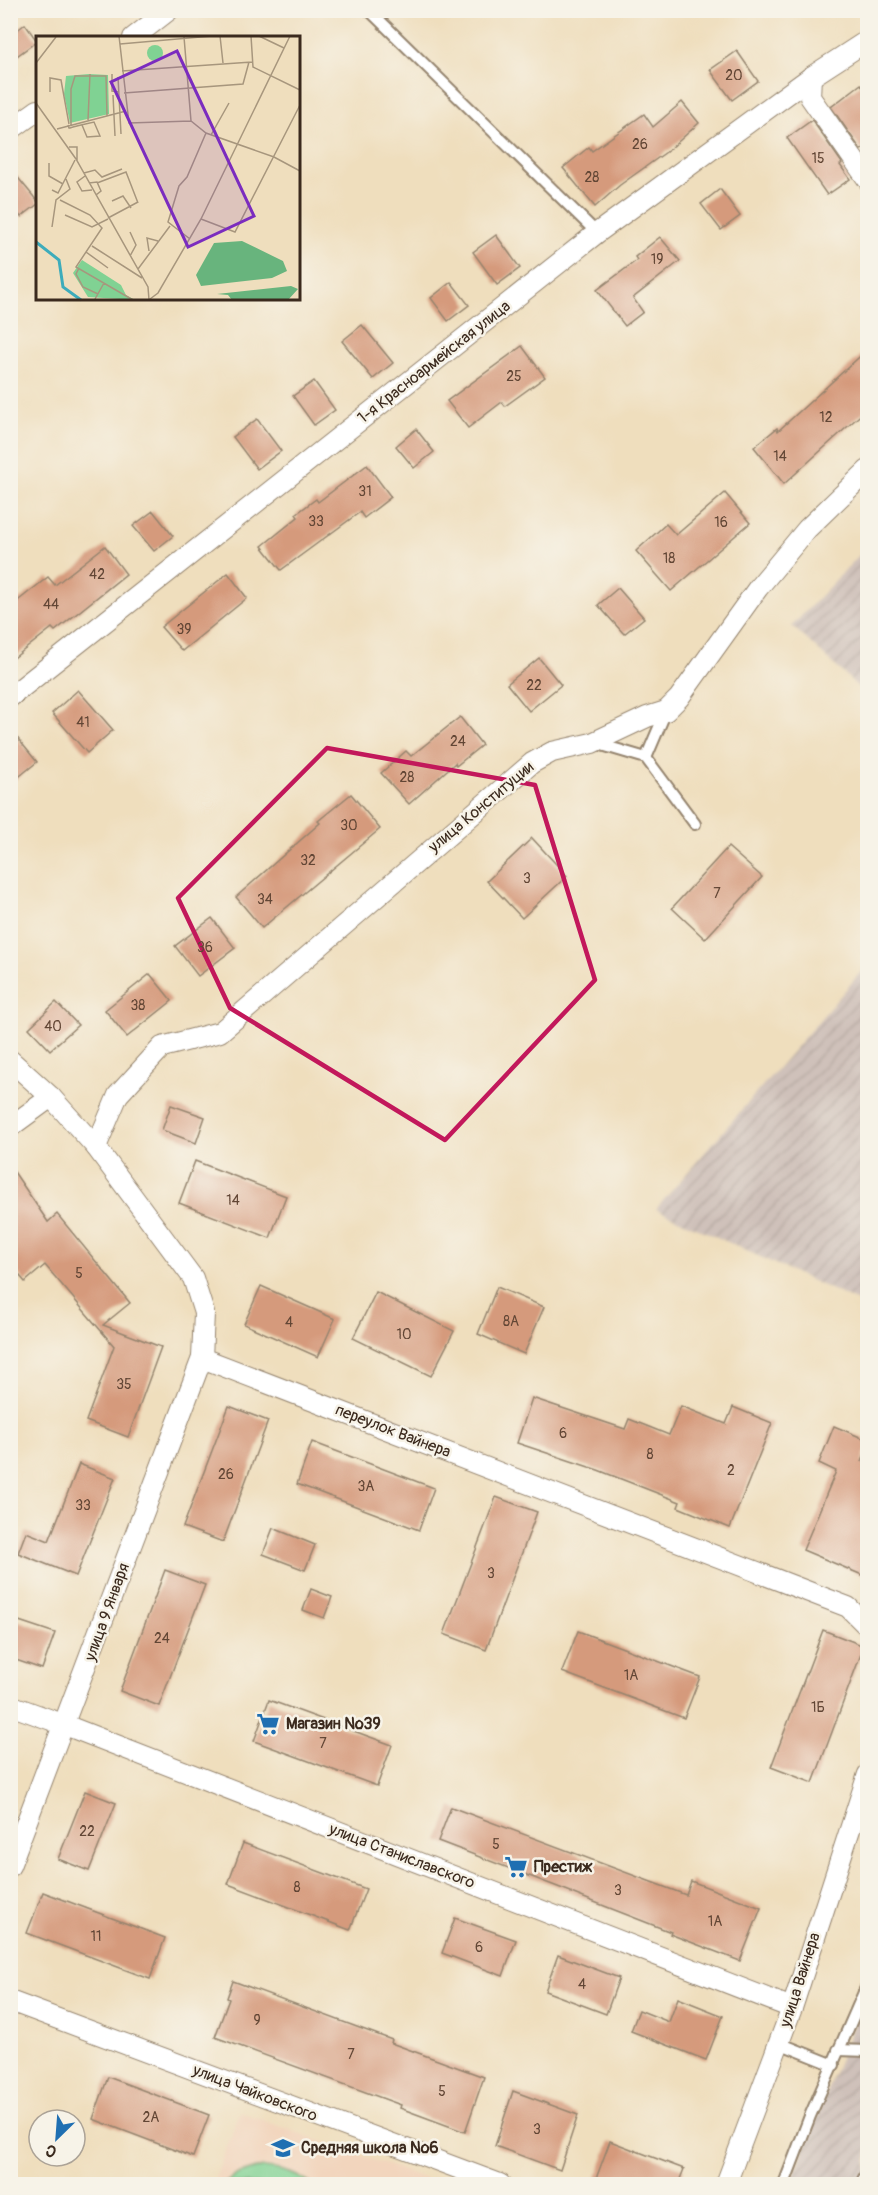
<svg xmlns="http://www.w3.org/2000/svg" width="878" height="2195" viewBox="0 0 878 2195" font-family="Pangolin,sans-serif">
<defs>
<pattern id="industrial-furrows" width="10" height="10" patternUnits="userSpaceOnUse" patternTransform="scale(1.5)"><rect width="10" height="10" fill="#cfc1ba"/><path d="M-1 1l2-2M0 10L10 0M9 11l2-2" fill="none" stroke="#b3a69f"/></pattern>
</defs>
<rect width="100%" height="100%" fill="#f7f3e8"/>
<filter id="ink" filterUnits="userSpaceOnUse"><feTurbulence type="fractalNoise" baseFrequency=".0167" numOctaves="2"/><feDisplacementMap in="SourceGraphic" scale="12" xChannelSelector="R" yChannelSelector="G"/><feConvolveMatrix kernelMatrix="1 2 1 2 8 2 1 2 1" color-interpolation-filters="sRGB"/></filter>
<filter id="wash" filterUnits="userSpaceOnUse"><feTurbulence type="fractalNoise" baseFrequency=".008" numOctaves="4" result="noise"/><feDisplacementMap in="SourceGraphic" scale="24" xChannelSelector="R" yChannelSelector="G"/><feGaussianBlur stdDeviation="1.35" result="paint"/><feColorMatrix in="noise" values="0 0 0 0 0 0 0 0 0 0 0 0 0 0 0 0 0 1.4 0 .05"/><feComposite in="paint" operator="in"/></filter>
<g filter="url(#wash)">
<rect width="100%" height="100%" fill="#efdebd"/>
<path fill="#f2d5bd" d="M240,2112l200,72h-227z"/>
<g fill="url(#industrial-furrows)">
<path d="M867,547v148l-75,-69z"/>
<path d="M867,965v341l-211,-97z"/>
<path d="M867,1993v191h-77l60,-151z"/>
</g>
<path fill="#80d293" stroke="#5e7e58" stroke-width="1.5" d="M257,2168c22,0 36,4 54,16h-87l14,-10z"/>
<g id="blocks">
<g fill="#d59a7b">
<path d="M25,24l12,17 -27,20v-25z"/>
<path d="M737,51l21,30 -26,19 -22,-30z"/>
<path d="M861,84l6,10v52l-6,4 -30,-43z"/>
<path d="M682,102l17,21 -30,27 -49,35 -25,22 -32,-39 26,-21 3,4 52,-37 9,13z"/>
<path d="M812,120l30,43 -2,2 10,14 -23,16 -40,-57z"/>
<path d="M10,168l28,34v2l-17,13 -11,-12z"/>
<path d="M720,189l20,27 -19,14 -20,-26z"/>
<path d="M496,235l24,33 -23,17 -24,-33z"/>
<path d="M660,237l20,24 -47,37 10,14 -18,14 -28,-36 40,-30 -2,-3z"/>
<path d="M451,282l18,23 -21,16 -17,-23z"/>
<path d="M362,325l31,38 -20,16 -31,-38z"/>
<path d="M522,346l23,31 -40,29 -3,-4 -34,26 -21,-27z"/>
<path d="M867,350v59l-83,75 -30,-37 23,-19 1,3z"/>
<path d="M314,381l21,29 -21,15 -21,-29z"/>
<path d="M257,419l24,32 -24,18 -24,-32z"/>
<path d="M416,429l18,23 -20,16 -18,-22z"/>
<path d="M367,465l24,32 -27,21 -4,-6 -79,58 -19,-24 36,-29 -2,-3 20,-15 2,3z"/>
<path d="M725,493l25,30 -79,68 -35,-40 30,-27 10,11z"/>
<path d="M153,511l20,25 -19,15 -21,-25z"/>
<path d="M105,546l21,28 -71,57 -3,-3 -42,33v-54l38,-30 7,8z"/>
<path d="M228,573l19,25 -65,53 -21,-24z"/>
<path d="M618,588l26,30 -20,16 -26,-29z"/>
<path d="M539,658l22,27 -32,26 -22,-27z"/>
<path d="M78,690l35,40 -26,23 -35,-40z"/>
<path d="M460,717l22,28 -26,21 -1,-3 -46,41 -28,-31 25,-22 5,5z"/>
<path d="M10,729l27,33 -27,22z"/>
<path d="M351,794l29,35 -118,99 -26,-31 84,-74 -2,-2z"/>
<path d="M532,838l35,38 -45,42 -35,-37z"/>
<path d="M728,847l34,30 -57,62 -33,-31z"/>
<path d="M212,918l23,30 -37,28 -23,-30z"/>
<path d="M150,974l22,27 -45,36 -22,-27z"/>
<path d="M56,1002l22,23 -28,25 -21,-22z"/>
<path d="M171,1105l34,12 -9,26 -34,-13z"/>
<path d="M195,1161l91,35 -16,42 -91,-35z"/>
<path d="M10,1166l38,56 9,-8 73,89 -27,22 58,22 -33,90 -42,-16 28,-75 -69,-81 -20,17 -15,-18z"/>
<path d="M261,1286l74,33 -17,38 -74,-33z"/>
<path d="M497,1287l47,20 -20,47 -46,-20z"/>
<path d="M376,1292l78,39 -23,45 -78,-38z"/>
<path d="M532,1398l93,31 4,-10 40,16 12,-29 45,18 7,-17 39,16 -42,105 -52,-21 2,-5 -82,-32 -81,-27z"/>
<path d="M229,1406l39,15 -45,121 -40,-15z"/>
<path d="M834,1426l33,14v8l-5,13 5,2v114l-64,-27 33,-79 -17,-8z"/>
<path d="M312,1442l122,46 -15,42 -122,-46z"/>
<path d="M79,1464l36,14 -39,98 -58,-23 8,-21 23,9z"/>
<path d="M496,1497l41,15 -51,138 -42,-16z"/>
<path d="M273,1528l42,17 -10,25 -42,-16z"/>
<path d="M165,1570l40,15 -46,121 -39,-15z"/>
<path d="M311,1589l21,8 -8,21 -21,-8z"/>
<path d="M10,1618l45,15 -13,36 -32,-11z"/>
<path d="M823,1630l41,16 -51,137 -42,-16z"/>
<path d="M578,1631l122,46 -16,41 -122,-46z"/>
<path d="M269,1700l123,45 -15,41 -123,-45z"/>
<path d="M85,1791l31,12 -27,68 -31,-12z"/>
<path d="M451,1807l235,88 5,-14 70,27 -21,53 -70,-27 1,-2 -100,-39v-1l-133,-51z"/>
<path d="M243,1843l123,46 -16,41 -122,-46z"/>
<path d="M43,1892l122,46 -15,41 -123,-46z"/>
<path d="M455,1918l61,22 -13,36 -61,-23z"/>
<path d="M558,1955l61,23 -13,36 -61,-23z"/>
<path d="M233,1981l159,59 -1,3 93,34 -19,55 -65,-24 1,-3 -186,-68 14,-38 -2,-1z"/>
<path d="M678,1998l45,18 -17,44 -75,-29 8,-21 30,12z"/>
<path d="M108,2077l101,38 -16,42 -100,-38z"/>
<path d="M513,2091l65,24 -18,55 -65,-24z"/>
<path d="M610,2141l74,28 -6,15h-84z"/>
</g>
</g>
</g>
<g filter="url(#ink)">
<use href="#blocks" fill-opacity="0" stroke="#95846e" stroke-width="1.5"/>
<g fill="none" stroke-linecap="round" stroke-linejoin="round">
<g stroke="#95846e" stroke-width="14">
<g id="service">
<path d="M369,10l228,223"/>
<path d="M595,743l51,15 49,66"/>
<path d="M646,758l20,-47"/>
<path d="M779,2043l55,22"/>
<path d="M838,2050l30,1"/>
<path d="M784,2184l26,-68 58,-133"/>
<path d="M861,2184l7,-14"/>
</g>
</g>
<g stroke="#95846e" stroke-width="22">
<g id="minor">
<path d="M133,38l36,-28"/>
<path d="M811,77l-1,20 58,83"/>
<path d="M10,130l28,-20"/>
<path d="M10,697l587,-464 214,-156 57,-37"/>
<path d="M10,1060l41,37 45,50 97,131 11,35 -2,45 646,249 20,20"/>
<path d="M10,1127l41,-30"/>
<path d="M96,1147l22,-52 44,-48 58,-15 312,-269 20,-11 40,-9 55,-26 19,-6 13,-13 79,-110 49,-59 61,-59"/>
<path d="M10,1705l55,20 727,283"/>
<path d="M10,1866l192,-508"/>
<path d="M10,2001l490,183"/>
<path d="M726,2184l66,-176 76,-234"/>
</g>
</g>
<use href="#service" stroke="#fff" stroke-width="10"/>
<use href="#minor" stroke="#fff" stroke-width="20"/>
</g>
</g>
<path fill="none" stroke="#c2185b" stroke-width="4.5" stroke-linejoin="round" d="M327,748l208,37 60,195 -150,160 -215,-132 -52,-110z"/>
<defs>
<g id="supermarket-bare" transform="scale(1.8)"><path d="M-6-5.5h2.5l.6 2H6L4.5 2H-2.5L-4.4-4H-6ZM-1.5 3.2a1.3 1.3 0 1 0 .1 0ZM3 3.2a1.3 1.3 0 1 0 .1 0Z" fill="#1f6fb2" stroke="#f7f3e8" stroke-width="2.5" paint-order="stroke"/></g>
<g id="school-bare" transform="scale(1.8)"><path d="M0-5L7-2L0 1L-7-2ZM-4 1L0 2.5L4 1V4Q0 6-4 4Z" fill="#1f6fb2" stroke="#f7f3e8" stroke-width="2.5" paint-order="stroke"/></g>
</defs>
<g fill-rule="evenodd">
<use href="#supermarket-bare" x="268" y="1724"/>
<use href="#supermarket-bare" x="516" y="1867"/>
<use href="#school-bare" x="283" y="2148"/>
</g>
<g text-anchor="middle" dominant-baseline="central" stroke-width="5" stroke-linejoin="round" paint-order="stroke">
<g font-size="14" fill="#624635">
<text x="734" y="75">20</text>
<text x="640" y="144">26</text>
<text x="818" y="158">15</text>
<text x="592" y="177">28</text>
<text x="657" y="259">19</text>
<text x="514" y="376">25</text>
<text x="826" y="417">12</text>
<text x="780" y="456">14</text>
<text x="365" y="491">31</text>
<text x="316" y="521">33</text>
<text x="721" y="522">16</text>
<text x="669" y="558">18</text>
<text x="97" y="574">42</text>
<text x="51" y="604">44</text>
<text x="184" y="629">39</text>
<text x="534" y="685">22</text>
<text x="83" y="722">41</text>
<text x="458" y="741">24</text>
<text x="407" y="777">28</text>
<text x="349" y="825">30</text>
<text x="308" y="860">32</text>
<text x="527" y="878">3</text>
<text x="717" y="893">7</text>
<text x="265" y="899">34</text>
<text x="205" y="947">36</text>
<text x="138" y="1005">38</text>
<text x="53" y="1026">40</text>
<text x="233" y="1200">14</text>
<text x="79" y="1273">5</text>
<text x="511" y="1321">8А</text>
<text x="289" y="1322">4</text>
<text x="404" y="1334">10</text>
<text x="124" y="1384">35</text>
<text x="563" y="1433">6</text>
<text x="650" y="1454">8</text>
<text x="731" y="1470">2</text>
<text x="226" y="1474">26</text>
<text x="366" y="1486">3А</text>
<text x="83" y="1505">33</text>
<text x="491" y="1573">3</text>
<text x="162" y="1638">24</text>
<text x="631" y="1675">1А</text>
<text x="818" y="1707">1Б</text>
<text x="323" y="1743">7</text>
<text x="87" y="1831">22</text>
<text x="496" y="1844">5</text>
<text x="297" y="1887">8</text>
<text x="618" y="1890">3</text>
<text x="715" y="1921">1А</text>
<text x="96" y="1936">11</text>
<text x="479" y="1947">6</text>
<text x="582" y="1984">4</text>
<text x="257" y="2020">9</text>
<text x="351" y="2054">7</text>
<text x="442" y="2091">5</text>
<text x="151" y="2117">2А</text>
<text x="537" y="2129">3</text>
</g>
<g font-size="16" fill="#3b2a1e" stroke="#f7f3e8">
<text transform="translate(434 362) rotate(-38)">1-я Красноармейская улица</text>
<text transform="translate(481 807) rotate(-40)">улица Конституции</text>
<text transform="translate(393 1431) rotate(21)">переулок Вайнера</text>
<text transform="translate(107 1612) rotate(-70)">улица 9 Января</text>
<text transform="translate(402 1856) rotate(21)">улица Станиславского</text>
<text transform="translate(800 1980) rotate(-72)">улица Вайнера</text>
<text transform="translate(255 2093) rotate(21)">улица Чайковского</text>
</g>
<g font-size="16" font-weight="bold" fill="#3b2a1e" stroke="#f7f3e8" text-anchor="start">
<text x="286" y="1724">Магазин №39</text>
<text x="534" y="1867">Престиж</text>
<text x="301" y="2148">Средняя школа №6</text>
</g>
</g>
<g transform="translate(36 36)">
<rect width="264" height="264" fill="#efdebd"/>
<path d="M206,205l41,20 4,10 -15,7 -71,8 -5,-11 18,-32zM255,250l7,3 -10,11h-56l-4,-5 -11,-1z" fill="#68b47d"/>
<path d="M53,38l19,1 1,39 -39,9 -6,-29 2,-18zM46,224l39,25 5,10 9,5 -47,-3 -15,-24z" fill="#80d293"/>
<path d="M111 17a8 8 0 1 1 16 0a8 8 0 1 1-16 0Z" fill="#80d293"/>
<path fill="none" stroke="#3dacbb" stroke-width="3" d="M0,206l23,18 4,27 18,13"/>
<path fill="none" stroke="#a7967d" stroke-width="1.5" d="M83,0l10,87 62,-2 15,12 68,24 26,14M184,0l3,27M215,0l2,31 47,23M223,0l25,12M148,1l7,84M84,8l92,-8M0,27l20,-26M86,35l130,-9M76,38v17l7,1M82,41l3,57M14,56v-14l11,2 8,44M88,57l119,-9 6,-22M77,59l2,41M0,67l40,56 72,128 1,13M52,84l2,-46M32,89l1,3h1l3,-1 8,-2 13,-3 6,14 -13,1 -5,-12M35,89v-36l4,-13h31l1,40M21,93l69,-18M175,99l18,-32M33,111h8v14M13,127v13l14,8M48,137l11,-3 7,7 20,-8M49,140l-8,6 5,9 10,-1M53,147l8,-1 4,9 -5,4M61,147l29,-11 12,31M16,154l6,3 17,-33M24,164l30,15 12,13 -26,39 57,33M76,165l11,-5 8,12M29,179l27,12 16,-8M72,182l30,-16M165,183l34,13 65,-127M16,191l4,-27 14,-11 -4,-10M94,196l6,13 -6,11M154,203l-22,-17 11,-36 8,-9 19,-44M56,210l50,32M113,215l-2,-13 11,3M50,216l22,16M43,232l-3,6 7,13 15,7M102,233l32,-43M59,263l9,-16M114,263l8,-6 43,-74 89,-183"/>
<path fill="#7b2cbf" fill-opacity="0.15" stroke="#7b2cbf" stroke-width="3" d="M141,15l77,165 -66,31 -77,-165z"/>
<rect width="264" height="264" fill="none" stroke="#3b2a1e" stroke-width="3"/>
</g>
<rect width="878" height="2195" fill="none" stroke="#f7f3e8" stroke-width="36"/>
<g transform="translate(57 2138) rotate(205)"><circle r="28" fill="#f7f3e8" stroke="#aca397" stroke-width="1.5"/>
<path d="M0-4.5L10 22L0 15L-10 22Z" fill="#1f6fb2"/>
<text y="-9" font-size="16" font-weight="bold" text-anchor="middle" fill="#3b2a1e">С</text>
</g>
</svg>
